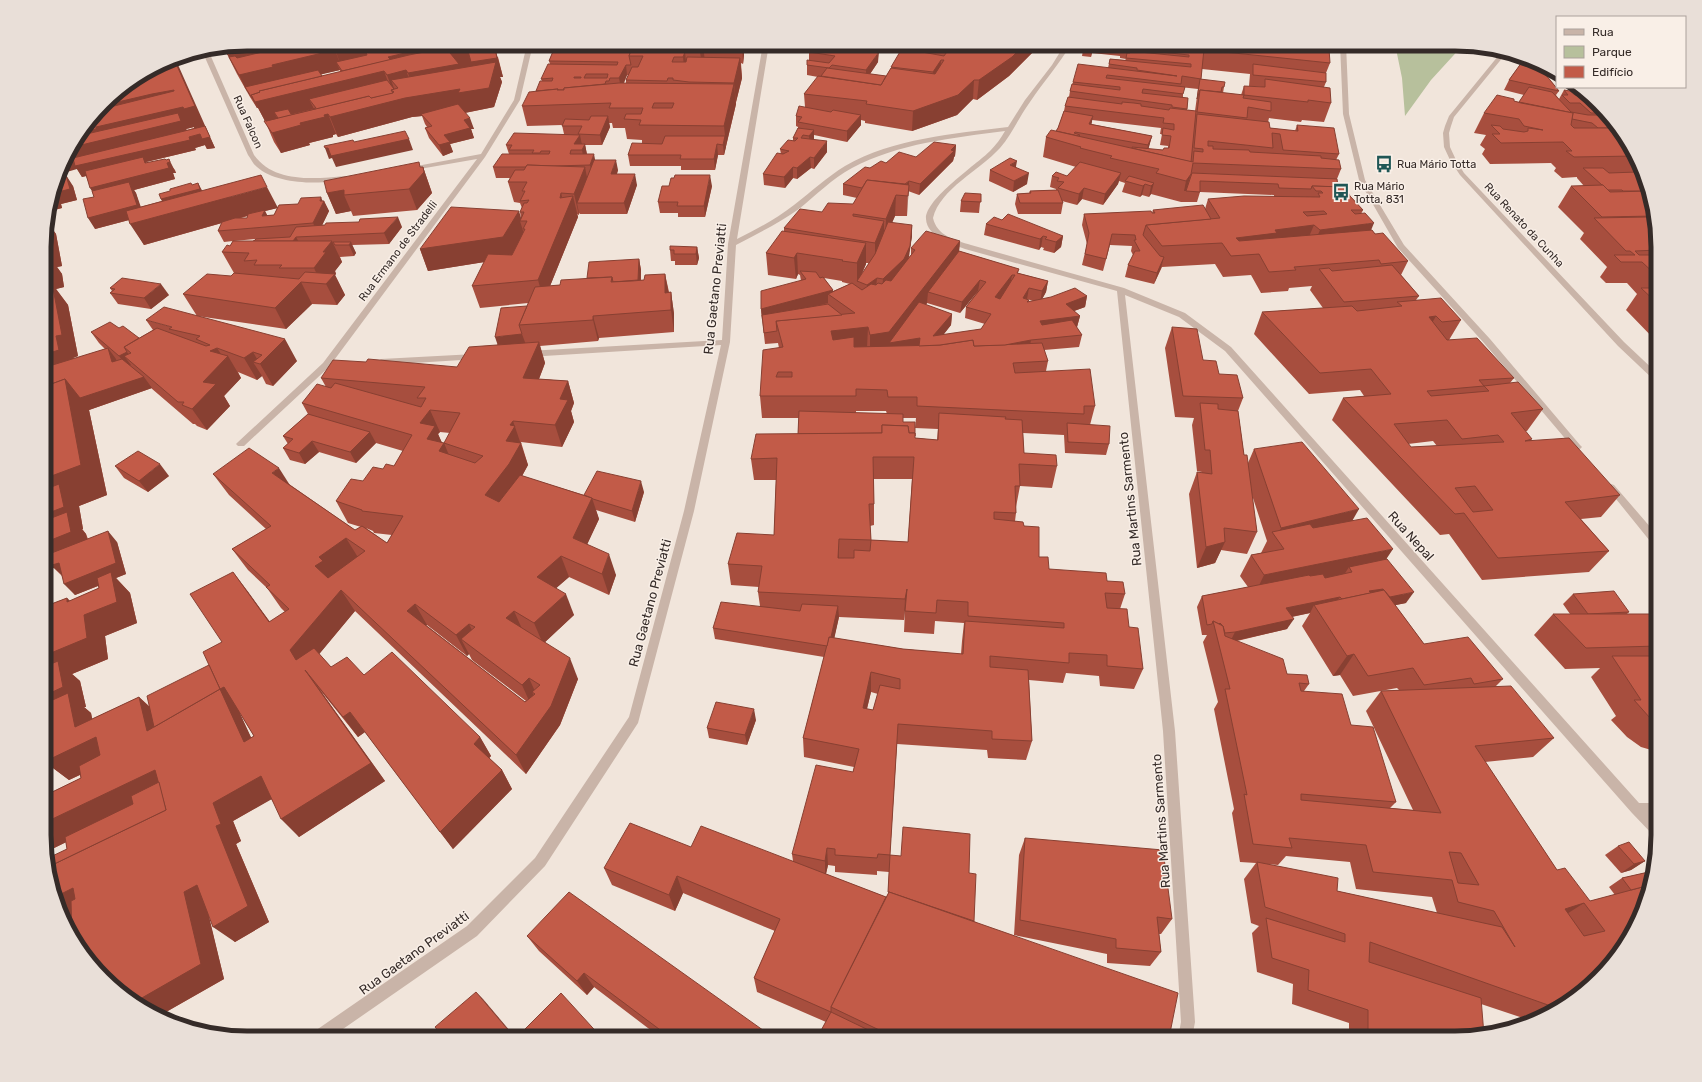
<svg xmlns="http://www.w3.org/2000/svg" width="1702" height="1082" viewBox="0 0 1702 1082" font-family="Rubik,sans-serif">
<rect width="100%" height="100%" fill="#f1e5db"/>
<path fill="#b7c09c" d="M1395,44l68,1 -32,35 -26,36 -3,-38z"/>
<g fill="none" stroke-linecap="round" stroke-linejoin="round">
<g fill="#c9b4a8" fill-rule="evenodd">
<path d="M527,44h6l-13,56 -35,57 -156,210 -85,79h-6l-2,-2 2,-2 85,-79 154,-204 -69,12 -3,-2 1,-1 75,-14 33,-54z"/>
<path d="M763,44h6l-32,195c20,-10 39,-20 57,-34 17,-13 33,-28 51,-39 49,-28 108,-32 163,-39l17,-27 27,-35 13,-21h6c-12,21 -28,38 -41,58 -11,15 -18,32 -30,46 -20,22 -60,41 -67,70 4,18 22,22 38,27l153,43 61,25 46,34 408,456h19v12h-8l8,8v15l-4,-2 -22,-23 -407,-462 -46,-34 -54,-22 50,436 20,291 -3,16h-14l3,-16 -18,-291 -46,-440 -152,-42c-13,-5 -38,-12 -39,-30 -1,-20 50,-54 64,-68 6,-6 11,-13 15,-20 -52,7 -106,12 -153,37 -20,11 -36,27 -53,41 -20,14 -42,25 -63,36l-6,97 -36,169 -56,212 -93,143 -68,70 -147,102h-20l2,-5 155,-107 68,-68 94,-141 55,-206 37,-166 -193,12 -4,-3 4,-3 194,-11 6,-96z"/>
<path d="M1340,44h6l3,70 16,66 39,65 86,94 90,106 2,2 -2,2h-6l-90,-106 -86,-95 -39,-68 -16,-66z"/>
<path d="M1503,50l5,1 -54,66 -3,9 -2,7 1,14 6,13 8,13 160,169 34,32v8l-3,-1 -37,-35 -158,-171 -10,-15 -6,-13 -1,-14 2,-7 4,-10z"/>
<path d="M209,52l45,103c20,28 60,24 91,21l2,1v2c-24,6 -70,6 -90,-12 -4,-3 -6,-8 -9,-12l-45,-102z"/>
<path d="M475,354l4,3 -1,2 -97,6 -4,-3 4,-3z"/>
<path d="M1611,484l3,1 44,51v11l-4,-1 -46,-57 -2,-2z"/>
</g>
</g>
<g fill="#a74e3e" fill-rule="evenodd">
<path d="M247,44h152l2,3 26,5 71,5 5,20h-3l2,5 -8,25 -29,6 9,16h-3l3,9 -24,6 3,8 -10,4 -14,-18 -4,-10 2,-1 -2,-3 -3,-8 -10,1 -74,20 -2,-3 -3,1v2l-24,6 1,2 -29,8 -7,-11 -9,-21 -7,-13h-1l-7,-11 -13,-23 -12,-24 -1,1 -1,-2zM340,70v2l-18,4 -1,-2z"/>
<path d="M556,44h79l-1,2h-4l1,3 -1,2 16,-3 -1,-4h98l1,11 -1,9 -2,-1 1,15 -6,24v2l-12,51h-6l-3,15h-34v-4h-51l-2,-11 14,-12v-3l-15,-1 -2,-11h-12l-1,-5h-3l1,4 -8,18h-17l2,9 8,6 23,10 -1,4 20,11 -10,29h-47l-1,-1v2l-2,-1 1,3 -28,69 10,-1 27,-7 52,-19 2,11v10h3l21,-6 4,18h2l3,22v18l-75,6 -1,3 -58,5 5,17 -6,16 29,2 6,22 -3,8 3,11 -12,25 -41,-5 7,23 -6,11 62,19 60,-3 -9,30 -39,-12 3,9 -12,25 29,31 -7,20 -40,-18 -13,11 18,27 -29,27 33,37 -18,46 -34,49 -171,-163 -36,43 12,13 33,8 116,62 11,19 -2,2 13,12 10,19 -59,60 -88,-117 -7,5 -38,-47 65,91 -86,56 -28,-38 -38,22 8,20 -5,3 33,78 -34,20 -27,-28 16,65 -58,33 1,7 -33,-15 -63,-86 -5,3 -20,-60 21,-12 -1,-7 -20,10v-57l35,-17 -1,-3 -11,5 -16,-12 -7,3v-165l21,-8 3,3 29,-13 -1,-2 -23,9 -13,-19 -8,-8 -8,-347 13,-44 14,9 4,14 -16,4 1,4 -12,3 3,11 -5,1 8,11 6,32 -5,1 5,7 2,13 -8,2 12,16 10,51 -5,2v1l32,-10 -6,-6 -8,-11 28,-4 20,10 14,-8 -7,-10 151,41 -24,25 -7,-2 -4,-8 -5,4 -19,-8 3,6 -17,18 6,10 -23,24 -10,-4 -2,-2h-2l-42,-36h1l-63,22 18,85 -28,11 4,23h-1l4,5 2,5 29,3 9,32 -10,4 14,15 7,30 -32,13 3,23 -36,15 8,7 6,26h-2l7,6 1,6 47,-22 10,9 60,-41 13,-23 11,-70 37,50 15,-10 -4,-4 -14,-20 -19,-18 -16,-21 34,-20 -37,-34 -16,-21 76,10 66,46 6,-3 -13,-4 -12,-22 27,-20 20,-12 11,-3 9,-15 -27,-8 -20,20 -37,-11 -14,12 -15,-4 -7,-12 5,-4 -5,-8 25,-22 -6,-11 24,-16 -5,-9 136,-11 40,-22 30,-39 1,-3 -48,5 -8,-22 12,-24 -56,9 -8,-22 101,-31 -1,-6 2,-4 -2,-5 -6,-1 -6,-20 2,-4h-14l-3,-11 16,-13 -3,-9 58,-11 -2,-9 -35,1 -5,-20 14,-15 6,-10 -1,-2 9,-15 -1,-3zM627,75h1l-2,5v3h-2zM440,432l10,1 -6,10h-2l-4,-9zM366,528l7,3 1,2 18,2 -5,8zM426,625h1l40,31 2,-2 3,6 54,41 -1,1zM238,710l16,26 -3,2z"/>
<path d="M811,44h62l-4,7 9,11 -8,12 16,2 5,-8v-1l25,-20v-3h121l-5,9 -23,23 -32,24 -4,-1 -16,16 -45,16 -47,-8v-2l-4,-1v5l-14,17 -33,-7v5l13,12 -13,17 -3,-1 -14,11 -4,-1 -8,10 -21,-3 -1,-11 18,-20 -1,-5 13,-8v-3l5,-10v-1l-2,-1v-10l9,-9 -1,-13 14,-17 -11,-2v-10l2,-4v-9z"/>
<path d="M1084,44h220v2l26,17 -4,10v9l-2,5 7,16 -7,19 -22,-2 -1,2 -32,-4 -1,4 2,6 25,3 2,-6 42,29 -3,6 5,9 -4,10 1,8 12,9 13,14 -2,4 10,16 37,31 -7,14 18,21 -3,4 45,20 -12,20 65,38 -4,5 33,26 -16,22h-2l6,9 89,55 -19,22 -20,2 28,32 -20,21 -107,8 -33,-46 -9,1 -108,-115 11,-22 21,-2 -4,-6 -51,4 -55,-60 8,-22 61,-4 -13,-18 2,-4 -23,2 -1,3 -27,2 -10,-18 -28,2 -8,-13 -53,3 -8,17 -29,-7 3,-12 5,-10 -2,-4 1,-5 -22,-1 -7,26 -21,-6 5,-21 -5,-19 2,-11 68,-1 1,-3 52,-1 3,-10 66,-2v-2l-74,-3 -3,10h-16l-30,-8 -2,3 -7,-2 -2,2 -18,-5 3,-9 -6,-2 -1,3 -15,21 -21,-6 -5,6 -15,-4 1,2 -2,11h-43l-3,-10 2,-10 12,-1 1,-2 26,-1v-1l-6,-2 2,-11h15l9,-9 -33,-10 3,-20 10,-6 2,-3 6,-17 1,-5 4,-9 1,-6 3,-9 35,-14 2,-9 15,1 1,-1 -6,-1v-2l-28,-3 -1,4 -9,-1zM1202,69l48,5 -1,12 13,1 -18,-1 -3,9 -18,-2 1,-6 -23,-8zM1180,87l18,2 -3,22 -8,-1 1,-12h-5v-4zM1092,120l69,8 -1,6h2l-2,11 8,1v2l-5,2 -15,-1 4,-13 -61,-12zM1433,441l4,5 -26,1 -3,-3z"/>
<path d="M1524,58l33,15v2l-12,-1 14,17 -3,4 3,4 5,-9 11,5 32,18 24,33 20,48 7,40v109l-32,-33 11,-16 -10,-11h-21l-6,-6 7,-10 -27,-28 4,-6 -26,-26 13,-21h13l-7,-8v-1l-15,1 -8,-7 2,-3 -5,-5 -61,1 -8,-10 3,-5 -5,-4 6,-10 -12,-2 10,-20 30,-12 5,1 5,-7 -20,-5 5,-10 13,-18z"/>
<path d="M113,95l92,31 10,22 -8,1 -2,-4 -10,3 1,2 -50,12v1l20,-3 9,10 1,3h-3l2,6 -41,11 2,3 4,14 22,-6 -1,-2 31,-14 10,6 76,16 20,-3 26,-3 5,10 -7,14 80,2 -13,17 -37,1 4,8 -2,3 -14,1 2,5 -7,9 1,3 -1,1 10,20 -8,10 -25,-1 -26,25 -89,-13 -14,-22 48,-18 3,-3 -12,-21 8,-6 3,-5 -9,1 -6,-11 4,-8 -78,22 -15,-25 -34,9 -1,-32 -2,-6 -6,-15 -4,1 -5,-8zM194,127v1l-7,2 -1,-1zM277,208l-3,7h-7l-2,-4zM248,216l-1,2h-6zM255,239l-1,2h-20z"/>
<path d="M956,145l-1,11 -1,1 -1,4 -34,34 -11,-4 -1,25h-12l-3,6 20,14 -4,22 3,-3v-7l49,-7 -1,10 60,18 -1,4 30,8 -2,11 -4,7 45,-3 -2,11 -11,4 6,5 -3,11h-1l6,8 -3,12 -35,3 4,11 -2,10 49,35 -5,19 19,19 -3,11 -41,-2 -1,-18 -41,-2 1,20 33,13 -5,22 -32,-2 -4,21v6l-1,8 9,5 15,31 10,12 58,12 18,13 -5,15 9,18 14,42 -9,20 -34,-3 -1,-10 -33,-3 -3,10 -34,-3 3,61 -6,19 -38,-2 -1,-8 -90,-6 -7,111 79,18 5,48 195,117h-352l9,-16 -69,-30 -3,-14 21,-47 -92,-38 -8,18 -63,-26 -8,-17 87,-21 102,14 -1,-7 61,-82 1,-5 -50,-10 -1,-19 21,-81 -109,-18 -2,-11 47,-22 -2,-14 1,-5 -28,-2 -3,-21 46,-29 2,-55h-22l-3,-21 47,-25 1,-16h-37l-2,-22 19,-48 -1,-5 -13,1 -4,-35 40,-28 -1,-6 -2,-1 -2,5 -28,-4 -2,-22 18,-22v-3l38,-16 31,-8 4,-6 -14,-3v-11l27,-16 16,-5 30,-6zM866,263h3l-8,13 5,-12zM824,278l18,3v1l8,2 -17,7v-1zM978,291l-12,16 -1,11 20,6 -4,5 -38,6 8,-10 1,-11 -26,-9 1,-2 33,10zM1027,299l6,2 -4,1zM856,411h30l1,3 -31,-1zM903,418h13l-1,10 23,1 -1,11 -22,-2 -12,-16zM874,479h38l-4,63 -37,-2 -1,-14 4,-1zM905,610l-1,22 30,2 1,-13 29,2 -2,18 -1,13 -58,-5 -69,-11 5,-21 65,3zM871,692l7,2 -5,16 -6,-1zM828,865l7,1v6l42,3v-4l12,1 -1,22 -2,3 -60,-23z"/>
<path d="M420,167h3l9,26 -15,17 -64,6 -2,-5 -15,3 -9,-21z"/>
<path d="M1016,167l11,17 -14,8 -24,-11 1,-11z"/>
<path d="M669,186h43l-7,31h-27v-4h-18l-2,-11z"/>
<path d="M981,194l-2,19 -19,-1 1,-11z"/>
<path d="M1002,220l61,16 -2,11 -7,6 -11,-3 1,-2 -3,-1 -2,3 -55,-15 2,-11z"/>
<path d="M697,247l2,11 -2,7h-22v-4h-4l-1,-11z"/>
<path d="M110,288l59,7 -18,14 -33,-5 -8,-11 2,-2z"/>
<path d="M1172,327l31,33 16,14 24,24 -5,13 6,44 4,8 6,-14 99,71 34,39 19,44 -11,2 29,39 79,35 -8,8 59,51 -21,19 -48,5 72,108 33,31 25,-6 -6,-8 13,-9 31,-7 -64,116 -33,24 -31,13 -2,-6 -42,-14 -13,34h-119v-15l-57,-19 1,-20 -36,-12 -5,-39 7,-7 -8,-3 -7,-44 12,-16 -16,-1 -8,-49 2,-4 -20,-100 4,-7 -15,-60 4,-7h-5l-5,-28 5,-11 46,-9 -8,-11 11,-21 10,-2 6,-12 -15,-46 5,37 -10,22 -26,-4 -6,13 -18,5 -8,-74 8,-22 5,1v-1l-5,-1 -5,-46 2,-7 -19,-1 -10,-69zM1310,613l-8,13 31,50 7,-1 13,21 44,-8 2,2 -18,1 -15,20 47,99 -23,-2 6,-6 -45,-77 -47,-34 5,-7 -22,-10 -50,-33 50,-12 5,-12zM1286,856l64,6 6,27 76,8 5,16 -100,-22 -69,-27 10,1z"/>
<path d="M115,466l54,10 -21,16 -24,-14z"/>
<path d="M1573,594l56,18 -2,2h31v138l-17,-5 -14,-10 -16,-17 5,-4 -25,-39 9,-9 -35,1 -31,-34 19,-21h17l-7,-10z"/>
<path d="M756,720l-9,25 -38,-7 -2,-10z"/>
<path d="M1025,838l147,81 -11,15h-2l2,18 -11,14 -43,-3v-9l-93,-19 5,-80z"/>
<path d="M1618,846l27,15 -14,9 -10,3 -16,-18z"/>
<path d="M527,936l247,102h-113l-67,-51 -7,8 -48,-44z"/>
</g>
<g fill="#884032" fill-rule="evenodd">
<path d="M247,44h65l-51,19 -32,-6 8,17 -9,-19z"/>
<path d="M332,44h24l5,3 19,-3 -9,21 -28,6 -7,-19 -1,-2 7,19 -6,-7 4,8 -59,14 -36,3 3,7 -9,-19 33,-10 62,-15z"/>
<path d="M494,44l9,33h-3l2,5 -8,25 -30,6 -1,-4 -40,7 -2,-2 1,2 -10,1 -74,20 -8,-20 65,-18 96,-20 -77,14 -6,-20 42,-20z"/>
<path d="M627,44h3l1,5 -6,12 -1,-10z"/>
<path d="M703,44l2,19 -2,8 -3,-19z"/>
<path d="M742,44h1l1,11 -1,9z"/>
<path d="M867,44h6l-6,11z"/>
<path d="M1025,44h12l-5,9 -23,23 -32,24 2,-20z"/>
<path d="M1094,44l-2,9 -1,4 1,-10z"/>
<path d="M426,48l3,10 -22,15 6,17 -15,-2 -7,-8 5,14h-2l-7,-19 -3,-4 7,19 -82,9 5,10 -36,9 -4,-6 3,6 -12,3 -10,-19 133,-45z"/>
<path d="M685,52l2,19 -2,5 -2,-19z"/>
<path d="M879,52l-1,10 -12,18v-10z"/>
<path d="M175,58l40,90 -8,1 -2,-4 -10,3 1,2 -50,12 3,5 18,-4 2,-4 7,14h-3l2,6 -41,11 2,3 8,23 -49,13 -7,-11 9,-19 -7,-11 55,-26 -63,15 -5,-8 -17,5 5,-17 40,-52zM194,127l1,2 15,8 -10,-3 -10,3 -4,-8z"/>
<path d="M740,58l2,20 -6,24 -2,-19z"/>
<path d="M941,60l-1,19 -8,13 1,-20z"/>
<path d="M626,65l1,10 -6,14 -2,-11z"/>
<path d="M974,80l-1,19 -16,16 -45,16 1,-20z"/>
<path d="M734,84l2,20 -10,42 -2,-20z"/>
<path d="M252,98h1l5,10h-1z"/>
<path d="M328,114l8,20 -3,1v2l-24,6 1,2 -29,8 -12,-27z"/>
<path d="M861,115v10l-14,17v-11z"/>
<path d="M608,116l2,11 -8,18 -2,-10z"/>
<path d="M1093,116l-2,11 -4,7 2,-10z"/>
<path d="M470,118l4,11h-3l3,9 -24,6 3,8 -10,4 -4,-11 5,-10 20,-15z"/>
<path d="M814,130v10l-4,7 -1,-11z"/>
<path d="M580,135l2,10 -8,-1z"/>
<path d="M725,136l1,11 -2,8 -1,-10z"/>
<path d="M1152,136l-3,11 -3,8 2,-10z"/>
<path d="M409,139l4,11 -77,17 -4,-9 -3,1 -4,-11z"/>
<path d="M827,141v11l-13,17v-11z"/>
<path d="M585,144l2,11 -3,6 -2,-11z"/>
<path d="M717,144l1,11 -3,15 -1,-11z"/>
<path d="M956,145l-1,11 -1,1 -1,4 -34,34 1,-11z"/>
<path d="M594,154l2,11 -3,11 -3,-11z"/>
<path d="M810,157l1,11 -14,11v-11z"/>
<path d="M616,160l2,10 -5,15 -2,-11z"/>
<path d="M1017,161l-2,11 -5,-7z"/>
<path d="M423,167l9,26 -15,17 -8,-21z"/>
<path d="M585,167l4,21 -12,15 2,10v2l-5,-21z"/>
<path d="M793,167v11l-8,10 -1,-11z"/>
<path d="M1029,173l-2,11 -14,8 1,-11z"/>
<path d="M1121,173l-3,11 -15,21 2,-11z"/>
<path d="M635,174l2,11 -10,29 -3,-11z"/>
<path d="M1191,174l-5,17h-2l2,-10z"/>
<path d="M66,175l7,11 4,14 -16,4 1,4 -12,3 3,11 -5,1 8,11 6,32 -5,1 5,7 2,13 -8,2 12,16 10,51 -5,2 3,14 -30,8v-159l8,-28z"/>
<path d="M710,175l2,11 -7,31 -1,-11z"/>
<path d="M909,181v4l-2,31 1,-25 -12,4z"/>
<path d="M198,183l6,11 -37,16 -6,-11 34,-9z"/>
<path d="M1154,183l-3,11 -2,3 2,-11z"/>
<path d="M1145,184l-3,11 -2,2 3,-11z"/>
<path d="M267,187l11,21 -13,3 5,10 -8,-5 2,-5 -120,34 -14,-21z"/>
<path d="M1084,188l-2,11 -5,6 2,-11z"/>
<path d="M344,190v5l7,16 -15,3 -9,-21z"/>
<path d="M561,193l5,19 7,-16 5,21 -34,84 -6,-21 22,-82z"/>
<path d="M896,195l-1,21 -10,24 1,-21z"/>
<path d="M321,197l2,5 1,-1 5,10 -11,23 -5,-11 7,-22z"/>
<path d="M519,211l3,10h-2l4,13 -14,24 -82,13 -8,-22z"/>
<path d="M398,217l4,10 -13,17 -5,-11z"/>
<path d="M884,221v21l-9,22v-21z"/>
<path d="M1374,223l-9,22 -54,6 9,-21z"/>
<path d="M912,225v11l-3,21 -6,13 -21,20 1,-11z"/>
<path d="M1314,225l-9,21 -46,8 -28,2 5,-18 39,-8z"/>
<path d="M1043,236l-2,11 -2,3 1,-11z"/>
<path d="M1063,236l-2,11 -7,6 2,-11z"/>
<path d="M296,237l5,9 -9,-4z"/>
<path d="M332,241l10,21 -7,9 1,3 -1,1 10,20 -8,10 -11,-21 -5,-1 -7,-15 9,-16z"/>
<path d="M960,241l-2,21 -30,30 -1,11 -29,38 22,-3 -1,12 -49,7v-22z"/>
<path d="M351,242l5,11 -2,3 -5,-11z"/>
<path d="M866,243v21l-8,18 -1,-1v4v-22z"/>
<path d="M697,247l2,11 -2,7 -1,-11z"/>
<path d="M797,253l1,21 -2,5 -2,-21z"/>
<path d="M1164,257l-3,11 -7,16 3,-11z"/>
<path d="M639,259l2,11 -1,25 -2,-11z"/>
<path d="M665,274l4,21 -4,-2z"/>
<path d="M1012,275l-2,11 -16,22 1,-11z"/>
<path d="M877,278l-1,11 -9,7v-11z"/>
<path d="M980,280l-2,11 -18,22 2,-11z"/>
<path d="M1048,281l-2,11 -6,11 2,-12z"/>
<path d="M301,282l11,22 -26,25 -11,-21z"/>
<path d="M161,284l8,11 -18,14 -7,-11z"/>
<path d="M1029,288l-2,11 -4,-1z"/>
<path d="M833,290v7l-5,-3v9l-66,17 -1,-11z"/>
<path d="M671,292l3,22v18l-3,-22z"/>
<path d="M1087,296l-2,11 -22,8 3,-11z"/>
<path d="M952,314l-1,11 -18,23v-12z"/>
<path d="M593,316l6,22 -1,3 -5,-21z"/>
<path d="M1080,316l-3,11 -39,5 2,-11z"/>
<path d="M1436,316l-12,21 5,-20z"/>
<path d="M868,327l-1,21 -35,5 -1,-22z"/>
<path d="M522,334l4,11 -27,4 -4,-12z"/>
<path d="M285,339l12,22 -24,25 -13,-22 -7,-2 9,14 -5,4 -13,-22 9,-6 7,12z"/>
<path d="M1031,340l-2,12 -90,4z"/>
<path d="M539,342l6,21 -14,37 -8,-22z"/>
<path d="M108,348l8,11 4,14 -8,-11z"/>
<path d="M217,348l8,12 3,-4 13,22 -17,18 6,10 -23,24 -15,-21 11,-27 7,-31z"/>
<path d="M127,352l8,11 -11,-7 7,9 -4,2 -8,-11z"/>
<path d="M144,377l8,11 -63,22 18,85 -28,11 4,23h-1l4,5 4,19 -27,23 -9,-8 -8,3v-93l19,-99z"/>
<path d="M568,381l6,22 -3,8 3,11 -12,25 -7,-22 5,-26z"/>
<path d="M430,410l10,22 -2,2 5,11 1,-2 9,22 -16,-4 -17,-38z"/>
<path d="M513,421l15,44 -11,20 -23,32 -9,-22 21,-54 4,-16z"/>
<path d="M370,432l6,11 -20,20 -6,-11z"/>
<path d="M312,441l7,11 -14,12 -6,-11z"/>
<path d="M160,464l9,12 -21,16 -9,-11z"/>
<path d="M279,468l14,22 -21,-17z"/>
<path d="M641,481l3,11 -9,30 -3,-11z"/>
<path d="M592,498l7,21 -19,41 -7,-22z"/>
<path d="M1359,509l-12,21 -71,8 5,-10z"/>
<path d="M108,531l9,11 9,32 -10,4 14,15 7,30 -32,13 3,23 -36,15 8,7 6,26h-2l7,6 5,24 23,19 -50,24 -16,-12 -7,3v-116l21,-53v-4l17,17 29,-35 -38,15 -11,-11z"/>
<path d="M346,538l13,21 -30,29 -14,-22 4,-9z"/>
<path d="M839,539v21l-1,-2z"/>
<path d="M1225,542l-10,21 -18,5 9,-21z"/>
<path d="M1393,549l-14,21 -27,2 -3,-5 -7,11 -88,18 10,-21z"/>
<path d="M609,554l7,21 -7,20 -7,-21z"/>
<path d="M561,556l8,21 -24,21 -8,-21z"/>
<path d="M233,572l16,21 36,50 -16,-21z"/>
<path d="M907,589l-2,21 -1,10 1,-21z"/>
<path d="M1383,589l-7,11 -7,-9z"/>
<path d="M341,590l14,21 -49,59h-1l15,20 65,91 -86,56 -18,-18 15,-159 -6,-10z"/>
<path d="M1414,592l-8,11 -24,5 8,-11z"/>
<path d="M566,594l8,21 -31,29 -9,-21z"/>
<path d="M1340,597l-7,10 -19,-2 -4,8 -30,6 6,-11z"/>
<path d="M415,604l12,21 -8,6 -12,-20z"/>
<path d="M838,606l1,11 -9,41 -1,-11z"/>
<path d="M514,611l9,20 -17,-13z"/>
<path d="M1294,619l-7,10 -57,13 5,-10z"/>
<path d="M469,624l10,20 -18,-5 8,15 -2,2 -11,-21z"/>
<path d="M1354,654l-14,21 -7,1 14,-20z"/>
<path d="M570,658l8,21 -18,46 -34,49 -10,-19z"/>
<path d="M212,663l26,46 24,52 -115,-30 -8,-34 21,20 60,-28z"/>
<path d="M871,672v20l-9,36 1,-20z"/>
<path d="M529,678l9,20 -3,-4 -3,-2 4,8 -5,5 -9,-20z"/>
<path d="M754,709l2,11 -9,25 -2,-10z"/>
<path d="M350,712l15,20 -7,5 -15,-20z"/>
<path d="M480,737l11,19 -6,7 -11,-19z"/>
<path d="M155,770l14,22 -123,60v-30z"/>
<path d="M502,770l10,19 -59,60 -13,-17z"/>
<path d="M261,776l18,19 -46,26 8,20 -5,3 33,78 -34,20 -22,-15 3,-101 -3,-23z"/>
<path d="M827,848l1,17 -3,13v-17z"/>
<path d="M1645,861l-14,9 -10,3 13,-9z"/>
<path d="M677,876l6,17 -8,18 -6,-16z"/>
<path d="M197,885l10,23 17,71 -58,33 1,7 -25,-11 -2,-9 44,-107z"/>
<path d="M73,888l26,16 -33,17 -9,-25z"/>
<path d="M1584,903l-25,16 6,-10z"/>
<path d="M584,973l10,14 -7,8 -10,-14z"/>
<path d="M476,992l7,7 33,39h-1z"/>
</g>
<g fill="#c25b48" stroke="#884032" fill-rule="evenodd">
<path d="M247,44h7h-2l3,5 -27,6 -4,-7z"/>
<path d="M296,44h34l3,3 11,-3h19l1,2 -28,6 -1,-2 -63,15 1,2 -34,8 -10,-18 6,-1 2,2z"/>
<path d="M363,44h36l2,3 15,-3h6l4,4 -38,9 2,2 31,-7 1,1 -80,18 -6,-9 31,-7 -3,-9z"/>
<path d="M465,44h29l3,14 -26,4 -3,-11 -18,2 9,11 -51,9 -2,-3 -19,5 -3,-4 -129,31 -4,-7 9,-3 -1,-1 150,-36z"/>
<path d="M556,44h71l-3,7h7l-2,5 2,9h-5l-7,13h-9l-1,3h-3l-1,3 -41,4v2h-6v-1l-22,2 4,-10h12l1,-3 -12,1 7,-15 69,1 1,-3 -69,-1zM586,74h22l-1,4h-23zM574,77h7v1h-7z"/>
<path d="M650,44h53l-3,8h-15l-2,5h-9l-2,5h14l1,-5 53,1 -6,25 -45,-1 -16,-2v-2h-5l-1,3 -41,-1 6,-13h6l5,-11h-14l3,-8 42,1 1,-2 -25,-1z"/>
<path d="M709,44h33v1z"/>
<path d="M811,44h30l-2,3 40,5 -13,18 -34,-5 -3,3 -22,-3v-5l22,3 6,-7 -26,-4z"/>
<path d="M928,44h97l-13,13 -33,23h-5l-16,15 -45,16 -47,-7 1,-3 -63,-7 14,-18 63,9 10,-17 44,6 9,-14h-3l-8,12 -42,-5 13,-22 21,3 -3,4 22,4 5,-7 19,2v-2z"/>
<path d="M1084,44h10l-2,3 -8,-1z"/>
<path d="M1102,44h87v4l15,1 -3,30 -19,-3 -1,8 -74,-9 -1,3 79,9 -2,7 -40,-5 -1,4 46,5 -1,11 -15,-2v-2l-102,-14 2,-7 48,6v-3l-47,-5 5,-18 99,12 -40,-6v-2l-28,-4 1,-5 81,8v-3l-65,-6 1,-5h3v-2l59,6v-2l-67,-7v-2z"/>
<path d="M1206,44h29v2l28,3v-5h36v2l30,3 1,14 -125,-13z"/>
<path d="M170,59h4l21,47 -11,3 -1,-2 -87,20v2l-12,3 11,-13 7,-10 72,-18v-1l-22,4 -47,11 8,-10z"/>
<path d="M496,62l-7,26 -31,5 2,-4 -55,9 -75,19 -2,-3 -4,1 1,2 -25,6 1,2 -29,8 -8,-12 105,-25 2,2 23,-6 -3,-2 7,-2 -7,-8z"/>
<path d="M1522,62l12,1 3,1 22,27 -50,-11z"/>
<path d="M1253,64l73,9v9l-73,-7z"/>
<path d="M827,68l59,8 -5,9 -60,-9z"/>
<path d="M318,70l4,6 -63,15 1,1 -9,3 2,3h-1l-7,-11z"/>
<path d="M1200,79l25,3 -1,5h-2l-1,5 -21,-2 -3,9z"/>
<path d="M1265,79l65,9 1,15 -23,-3v2l-64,-7v-9l21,1z"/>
<path d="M387,80l7,9 -3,1 2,3 -22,5 -2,-2 -103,25 12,-3 -4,-6 14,-3 3,5 25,-6 -7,-9z"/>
<path d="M619,83l115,1 -10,42 -85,-1 2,-5 -17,-1 2,-5h15l2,-6h-34l2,-5 -89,3 7,-14 29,-3 -1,1h7v-2zM654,103h20l-2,5h-20z"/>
<path d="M1529,87l23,5 19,20 17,3h16l-2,-2h-11l-11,-10h-10l-8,-8h6l-4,-5 6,1 5,4h12l20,18 8,10h-2l4,3 9,12h-2l-10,-8 -5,-2h-11l-6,-5 -20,-4 1,-6 -54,-11z"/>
<path d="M1200,90l44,5 -1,3 28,4v9l-23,-4 -1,11 -50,-6z"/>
<path d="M1497,95l17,4v2l7,2 52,10 -2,12 3,3h35l5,2 14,11 3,5 4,10 -61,1 -8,-6h6l-9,-9 -62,1 -9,-9h8l-9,-9 9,1 3,3 21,3 4,-1v-3l15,2 -19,-4 -5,-7 -35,-6z"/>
<path d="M1068,97l54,7v-2l12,1 7,1v2l28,4 1,-2 26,3 -5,51 -59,-14v-1l31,3 1,-2h5l2,-12 -9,-1 1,-7 11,2v-6l-11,-1 1,-5 -99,-12z"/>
<path d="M458,104l12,14 -6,2 6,8 -26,7 6,7 -11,3 -14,-17 7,-2 -11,-12z"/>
<path d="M799,106l32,6 2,-2 28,5 -14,16 -49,-9 4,-5 -6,-1z"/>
<path d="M1064,111l29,5 -4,8 63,12 -4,9 -73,-13 -1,1 6,2 -1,1 -23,-5 2,-3z"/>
<path d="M178,113l3,8 -108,26 9,-12z"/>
<path d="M1197,114l72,8 1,6 28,3 -1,-6 37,3 5,26 -56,-4 -3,-16 -8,-1 1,15 -65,-7v5h5v3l36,1 1,2 71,4v2l18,2 2,9 -148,-6 -2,11 -5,7 -30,-8 3,-4 -49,-11 2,-2 -32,-8 1,-1 -35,-10 5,-7 142,32 1,-11 9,1v-3l-9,-1z"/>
<path d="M591,116h17l-8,19 -22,-1 4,-8h-20l3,-7 24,1z"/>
<path d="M205,126l5,11 -8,2 -2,-5 -11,3 1,3 -115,26 -2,-8z"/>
<path d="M798,128l16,2 -5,6 -6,-1 -2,3 26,3 -13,17 -4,-1 -13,11 -4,-1 -9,10 -21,-3 14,-21 6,1 6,-3 -9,-2 8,-9 7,1 3,-3h-5z"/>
<path d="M405,131l4,8 -78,17 -3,-8h-3l-1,-2 29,-6 1,2z"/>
<path d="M514,133l66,2 -6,9h11l-3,6h-11l-1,4h24l-4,11 -36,1 -27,-1 -1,2h-33l9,-13h47l1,-3h-9l-1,2h-8l2,-3h-25l3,-5h-6z"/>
<path d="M665,136h60l-2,9 -6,-1 -3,15h-34l1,-4h-53l4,-12 30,1z"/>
<path d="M934,142l22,3 -5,5 3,1 -34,33 -11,-3 -4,3 -38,-4 -5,8 -19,-4 22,-17 5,1 11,-7 5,2 13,-11 17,5z"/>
<path d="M143,157l2,6 20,-4 1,1 3,-1 1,3 -3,1 2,5 -79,20 -5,-17z"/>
<path d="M1010,158l7,3 -7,4 19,8 -15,8 -24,-11z"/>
<path d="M594,160h22l-5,14h24l-11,29h-47z"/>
<path d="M419,162l1,5h3l1,5 -15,17 -65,6v-5l-17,3 -3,-12z"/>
<path d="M1080,162l41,11 -16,21 -21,-6 -5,6 -21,-6 6,-6 -7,-1 2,-3 -7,-2 4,-4 11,4z"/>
<path d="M527,165l58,2 -11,27 -13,-1 -1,5 13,-2 -35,84 -66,6 16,-32 24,1 13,-26h-2l4,-8h-7l4,-9h-4l4,-9h3l2,-3 -9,1 5,-10h-3l5,-9h-19l7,-12h9z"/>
<path d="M1583,168h20l6,5 28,-1 4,4h2l6,12h-4l4,3h-26l-1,-1h-14l-5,-5h-1z"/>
<path d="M1192,173l145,6 1,8 -26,-1 -1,3 -32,-1 -1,-4 -78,-3v11l-14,-1z"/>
<path d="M66,175l4,14 -16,4 5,-16z"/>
<path d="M261,175l6,12 -137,37 -4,-13z"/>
<path d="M675,175h35l-6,31h-27l1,-4h-20l4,-16h7l2,-8h3z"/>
<path d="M1129,176l25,7 -3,3 -6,-2 -2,2 -18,-5z"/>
<path d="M867,180l42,5 -1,11 -12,-1 -10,24 -33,-5v2l31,5 -9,22 -91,-15 16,-19 22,3 6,-9 25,1z"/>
<path d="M129,182l8,23 -49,13 -5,-19 11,-2 -2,-6z"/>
<path d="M191,183l1,2 6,-2 2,6 -39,10 -2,-5 11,-3v-2z"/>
<path d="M1603,185l7,7 40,-1 1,3 4,22 -53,1 -31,-31z"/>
<path d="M1312,186l33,1 5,9 13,14h-12l4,4 10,-1 9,10 -54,7 -6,-5 -39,5 2,3 -41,5 3,3 133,-11 3,4 8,-1 25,28 -27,3 -2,-4 -85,7 2,3 -27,2 -10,-18 -28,2 -9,-13 -60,3 -16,-21 74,-7 -12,-19 36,-3 76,1 -2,-4h5l-2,-2h-5zM1324,211l3,3 -20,2 -4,-4z"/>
<path d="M1058,190l5,13h-43l-3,-9 14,-1 -1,-2z"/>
<path d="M965,193l16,1v8l-20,-1z"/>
<path d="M321,197l-1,4h4l-11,22 -95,8 4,-9 13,-4h12l1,-4 17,-4 -3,6 12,-1 5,-10 19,-1 3,-6z"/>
<path d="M1203,205l8,14 -65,6 -3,10 17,21 4,1 -7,16 -29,-8 7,-14h5l-6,-11h2l-1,-5 -23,-1 -6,25 -21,-5 4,-21 -5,-19 67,-3 1,2h3l-2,-3z"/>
<path d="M451,207l68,4 -16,26 -83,12z"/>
<path d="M1008,214l55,22 -7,6 -11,-3 2,-2 -4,-1 -3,3 -54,-15 8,-7 8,3z"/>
<path d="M398,217l-14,16 -88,4 -3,4h-40h1l2,-2 34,-2 6,-10 29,-2 1,-2 33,-1 1,-3z"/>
<path d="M1647,217l4,3h4l3,14v16l-23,1 4,4h19v22l-16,-15h-21l-7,-7h21l-5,-4h-4l-32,-33z"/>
<path d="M888,222l24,3 -2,21 -6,13 -21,20 -6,-1 -10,7 -10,-4 18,-27z"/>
<path d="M782,231l84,12 -9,20 -15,-2 1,-1 -46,-7 -3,5 -28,-5z"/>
<path d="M926,231l34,10 -71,91 -19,3 -2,-8 -37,4 2,9 21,-3v10l86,-2 33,-5 1,6 68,-3 6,18 -35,2 2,10 75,-4 5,37h-11v8l-167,-8v-9h-29l-1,-7 -31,-1v7h-96l3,-46 20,-3 -7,-26 79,-8 -27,-19 24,-11 10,7 9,-6 5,1 2,-2 4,1 4,-4 5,1 24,-31 -4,-2zM778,372h14v5h-16z"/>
<path d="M46,236l1,9h-1z"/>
<path d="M233,241h99l-9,11h3l-12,16h-35l3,-3h-28l3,-5 -13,1 5,-8 -27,-1 5,-7 3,1z"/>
<path d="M333,242h18l-2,3h-14z"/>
<path d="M670,246l27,1 -1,7h-22v-4h-4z"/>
<path d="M959,251l60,18 -2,4 31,8 -6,10 -13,-3 -6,10 6,2 -2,2 24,-5 24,-9 12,8 -21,8 14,12 -40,5 2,4 30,-5 10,15 -51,5 -26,5 -31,1 -1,-6 -33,5 -21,1 1,-8 -31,5 30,-41 33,12 -19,22 48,-7 10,-15 -25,-7 20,-25 -6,-2 -18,22 -34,-10zM1012,275h3l-15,24 -5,-2z"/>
<path d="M46,253h1l2,13h-3z"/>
<path d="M639,259l-1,21 -25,2 -1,-5 -25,1 2,-16z"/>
<path d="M1392,265l27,31 -75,6 -25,-33 10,-1 3,3z"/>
<path d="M800,271l16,1 4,6 3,-1 10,13 -72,19v-18l45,-12z"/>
<path d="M305,272l30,2 -9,10 -25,-2 -26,26 -92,-14 24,-20 24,2 3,-3 65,6z"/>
<path d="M665,274v19l6,-1v18l-78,6v4l-74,5 16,-38 25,-2 1,-5 51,-3 -1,5 21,-1 12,-1 1,-5z"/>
<path d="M122,278l39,6 -17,14 -34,-5 5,-4 -5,-1z"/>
<path d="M52,283l10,52 -6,1 3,14 -13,4v-69z"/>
<path d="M1641,288h17v16z"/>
<path d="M1441,298l20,22 -19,2 -6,-6 -7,1 18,23 30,-2 37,40 -35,2 5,6 34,-4 25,27 -32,4 21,26 -7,2 44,-3 51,57 -55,7 44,49 -111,7 -34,-45 -9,1 -112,-116 48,-4 -20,-25 -51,4 -58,-61 90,-6 5,5 45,-5 -5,-4zM1484,386l5,5 -58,5 -4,-5zM1447,420l15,19 36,-4 6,7 -93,5 -17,-23zM1475,486l18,24 -20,2 -18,-24z"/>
<path d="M828,304l14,11 -66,6 1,10 -13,2 -2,-18z"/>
<path d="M527,306l-8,19 3,9 -27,3 6,-29z"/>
<path d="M164,307l121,32 -25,25 -7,-2 9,-7 -9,-3 -9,6 -27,-10 -7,3 18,5 -25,26 13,2 -24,25 -10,-4 2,-3h-6l-54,-46 7,-3 -7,-6 33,-19 49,18 4,-1 -14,-6 4,-3 -31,-7 3,-2 -26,-7z"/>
<path d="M110,322l9,6 4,-2 16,12 -15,9 3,5 -8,4 -28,-24z"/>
<path d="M1172,327l25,2 6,31 13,1 3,13 18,1 6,23 -60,-2z"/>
<path d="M539,342l-16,36 45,3 -8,18 8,1 -13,25 -42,-4 -3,4 5,1 -9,15 15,2 -12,21 -24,31 14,7 21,-27 72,23 -19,40 36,16 -7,20 -41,-18 -24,21 29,17 -32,29 -20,-12 -8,7 64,40 -19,48 -35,49 -175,-165 -51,60 6,10 18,-12 17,19 16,-10 17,18 28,-23 88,85 -6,7 28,26 -62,62 -90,-120 -7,5 -38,-47 66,93 -90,56 -20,-43 -48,27 8,21 -5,2 32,80 -35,21 -16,-42 -13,7 17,72 -61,35 2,9 -8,-4 -31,-26 -31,-40 -1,-37 4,-2 -2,-11 -16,8 -9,-29 118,-57 -11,-40 -109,52v-27l35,-17 -2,-12 21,-11 -4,-18 -50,24v-58l22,-10 7,34 64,-30 8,34 73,-42 24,53 10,-6 -30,-49 -4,2 -17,-37 19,-10 -32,-48 43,-22 36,50 20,-13 -23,-22 4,-2 -38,-36 39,-23 -58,-52 36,-26 30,20 -7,5 83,57 7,-4 25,17 16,-27 -41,-5v-1l-26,-9 15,-22 12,2 10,-14 10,2 3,-5 8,2 18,-31 -110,-32 15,-19 14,4 4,-5 86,24 5,-9h-9l8,-11 -104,-9 12,-18 33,2 2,-3 89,8 12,-20zM430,410l30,3 -16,30 -17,-4 8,-13 -15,-3zM444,443l39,13 -8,7 -36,-12zM346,538l19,13 -37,27 -13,-12 8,-5 -4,-4zM415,604l41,31 13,-11 6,3 -14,12 61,46 7,-7 11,7 -8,7 3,2 -10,8 -118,-91z"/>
<path d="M108,348l4,14 10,-3 22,18 -64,21 -15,-19 -19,7v-19z"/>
<path d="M65,379l16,86 -35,13v-92z"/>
<path d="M1200,403l18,1v5l20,2 6,44h3l10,77 -33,-4 1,14 -19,5 -9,-75 15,2 -2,-24h-5z"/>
<path d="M799,411l104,3v8h12v14v-3h-6l-1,-7 -26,-1v8l-84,1z"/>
<path d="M939,413l67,4 -1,2 17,1 2,33 32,2 1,11 -38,-2 1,22h-5l1,27 -22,-1v7l29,3 1,4 15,1v30h9l1,12 57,4 1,8 16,1 2,12 -20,-1 2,15 20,1 2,18 9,1 5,41 -36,-3v-11l-38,-2v10l-79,-7v11l38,3 4,71 -40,-2v-8l-94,-7 -8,131 -12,-1 -1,4 -42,-3v-6l-8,-1 -2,13 -33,-7 24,-89 37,7 6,-23 -56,-11 26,-101 74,12 60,5 2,-33 99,7v-5l-96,-7v-14l-31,-2 -1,13 -31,-2 2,-22 -2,10 -147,-7 4,-26 -34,-2 9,-31 37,2 3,-77 -26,1 5,-25 126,-1v-8l26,1 1,7h6v5l23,2zM873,457h41l-6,85 -37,-2 -1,11 -16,-1v8h-16l1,-19 32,1 -2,-36h5zM871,672l29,7v10l-20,-4 -7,25 -10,-2z"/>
<path d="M308,414l62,18 -20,20 -38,-11 -13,12 -16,-5 10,-9 -10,-3z"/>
<path d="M1067,423l43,3 -1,18 -41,-2z"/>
<path d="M1302,442l57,67 -78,19 -27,-79z"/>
<path d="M138,451l22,13 -21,17 -24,-15z"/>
<path d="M597,471l44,10 -9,30 -39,-12 -1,-1 -8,-3z"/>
<path d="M59,484l5,23 -18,7v-25z"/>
<path d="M67,512l4,20 -25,10v-22z"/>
<path d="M1367,518l26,31 -129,26 -13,-20 33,-6 -12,-17 38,-8 3,4z"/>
<path d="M108,531l8,32 -52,21 -5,-21 -7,2 -3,-11z"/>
<path d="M1387,559l27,33 -24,5 -7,-8 -14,2 2,2 -29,6 -2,-2 -54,11 8,11 -59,13 -10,1 -2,-7 -3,-3 -1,1 -6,-3 -1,3 -5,1 -5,-29 107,-21 1,1 13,-2 2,4 27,-6 -3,-5z"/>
<path d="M111,572l6,30 -33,13 3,23 -41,17v-49l21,-8v4l32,-14 -2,-10z"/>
<path d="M1384,590l40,54 44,-7 35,42 -29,5 -3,-6 -47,7 -11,-17 -45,8 -14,-22 -7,2 -33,-51z"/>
<path d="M1614,591l15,21 -41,2 -15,-20z"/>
<path d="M721,602l79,9 2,-7 36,2 -7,31h-2l-2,9 -114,-18z"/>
<path d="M1553,614h105v32l-72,2z"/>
<path d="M1213,621l10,5 2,10 58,23 4,15 20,1 2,9 -10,-1 2,8 41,3 9,31 22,2 23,75 -95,-8v6l140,13 -60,-122 130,-5 43,52 -79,8 82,124 8,-2 25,33 60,-16 -3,15 -23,48 -35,39 -10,8 -21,5 -10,5 -178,-63 -1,20 112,36 3,37 -16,3h-100v-28l-60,-20 1,-20 -37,-12 -6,-40 79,24v-8l-80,-27 -8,-45 81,16 -1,13 165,36 13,20 -21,-36 -36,-9 -6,-22 -79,-8 -7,-27 -77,-7 3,10 -39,-4 -9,-50 3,1 -22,-106h5zM1449,852l12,1 18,32 -21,-2zM1584,903l21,28 -21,5 -19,-27z"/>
<path d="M1612,656h46v66l-8,-4 -16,-18h7z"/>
<path d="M58,661l5,26 -17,8v-29z"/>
<path d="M209,665l11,24 -66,38 -7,-31z"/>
<path d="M716,702l38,7 -9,26 -38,-7z"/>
<path d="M159,782l7,28 -118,57 -2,-6v-2l21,-10 -2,-12 68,-33 -2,-8z"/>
<path d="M630,823l61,24 10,-21 185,71 -55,110v5l-77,-34 26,-59 -103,-43 -8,19 -65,-27z"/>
<path d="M903,827l67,7 -1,39 7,1 -2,47 -85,-29h-1l2,-37 11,1z"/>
<path d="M1025,838l138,12 9,69 -15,-2 4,35 -45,-4v-9l-96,-19z"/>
<path d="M1629,842l16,19 -11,3 -16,-18z"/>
<path d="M1653,871l-3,14 -19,5 -9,-12z"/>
<path d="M569,892l205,146h-103l-87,-65 -7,8 -50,-45z"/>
<path d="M889,892l289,101 -9,45h-273l-65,-31z"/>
<path d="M476,992l39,46h-71l-9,-11z"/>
<path d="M561,993l41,45h-86z"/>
<path d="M1579,995l-17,12 -4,-7z"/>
<path d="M831,1012l54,26h-68z"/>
<path d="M637,1035l2,3h-5z"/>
</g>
<defs>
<g id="bus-bare" transform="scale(1.38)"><path d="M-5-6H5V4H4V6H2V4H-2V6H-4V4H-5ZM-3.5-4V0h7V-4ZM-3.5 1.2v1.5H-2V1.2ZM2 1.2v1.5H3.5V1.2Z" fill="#1f5655" stroke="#f9efe7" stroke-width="2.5" paint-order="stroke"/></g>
</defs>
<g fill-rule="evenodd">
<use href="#bus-bare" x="1384" y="164"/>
<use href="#bus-bare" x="1341" y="192"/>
</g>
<g text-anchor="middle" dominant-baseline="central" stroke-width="3" stroke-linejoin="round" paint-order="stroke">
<g font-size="11" fill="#352b28" stroke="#f9efe7">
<text transform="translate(248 122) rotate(66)">Rua Falcon</text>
<text transform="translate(1524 225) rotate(47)">Rua Renato da Cunha</text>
<text transform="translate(398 251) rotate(-53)">Rua Ermano de Stradelli</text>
</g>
<g font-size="11" fill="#352b28" stroke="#f9efe7" text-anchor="start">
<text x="1397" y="164">Rua Mário Totta</text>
<text x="1354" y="186">Rua Mário<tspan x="1354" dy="13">Totta, 831</tspan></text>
</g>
<g font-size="13" fill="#352b28" stroke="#f9efe7">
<text transform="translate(715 289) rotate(-84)">Rua Gaetano Previatti</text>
<text transform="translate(1130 499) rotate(-96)">Rua Martins Sarmento</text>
<text transform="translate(1411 536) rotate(48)">Rua Nepal</text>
<text transform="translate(650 603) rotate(-75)">Rua Gaetano Previatti</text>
<text transform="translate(1161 821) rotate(-94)">Rua Martins Sarmento</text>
<text transform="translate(414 953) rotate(-36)">Rua Gaetano Previatti</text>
</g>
</g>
<path d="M0 0H1702V1082H0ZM247 51H1455A196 196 0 0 1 1651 247V835A196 196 0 0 1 1455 1031H247A196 196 0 0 1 51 835V247A196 196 0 0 1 247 51Z" fill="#e9dfd8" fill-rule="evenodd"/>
<path fill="none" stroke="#352b28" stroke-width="5" d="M247 51H1455A196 196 0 0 1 1651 247V835A196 196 0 0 1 1455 1031H247A196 196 0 0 1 51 835V247A196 196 0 0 1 247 51Z"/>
<rect x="1556" y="16" width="130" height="72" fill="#f9efe7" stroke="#aba19b"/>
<rect x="1564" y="29" width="20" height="6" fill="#c9b4a8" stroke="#aba19b"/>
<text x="1592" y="36" font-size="12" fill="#352b28">Rua</text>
<rect x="1564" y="46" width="20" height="12" fill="#b7c09c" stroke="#aba19b"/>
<text x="1592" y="56" font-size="12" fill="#352b28">Parque</text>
<rect x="1564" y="66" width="20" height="12" fill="#c25b48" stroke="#aba19b"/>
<text x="1592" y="76" font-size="12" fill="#352b28">Edifício</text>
</svg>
